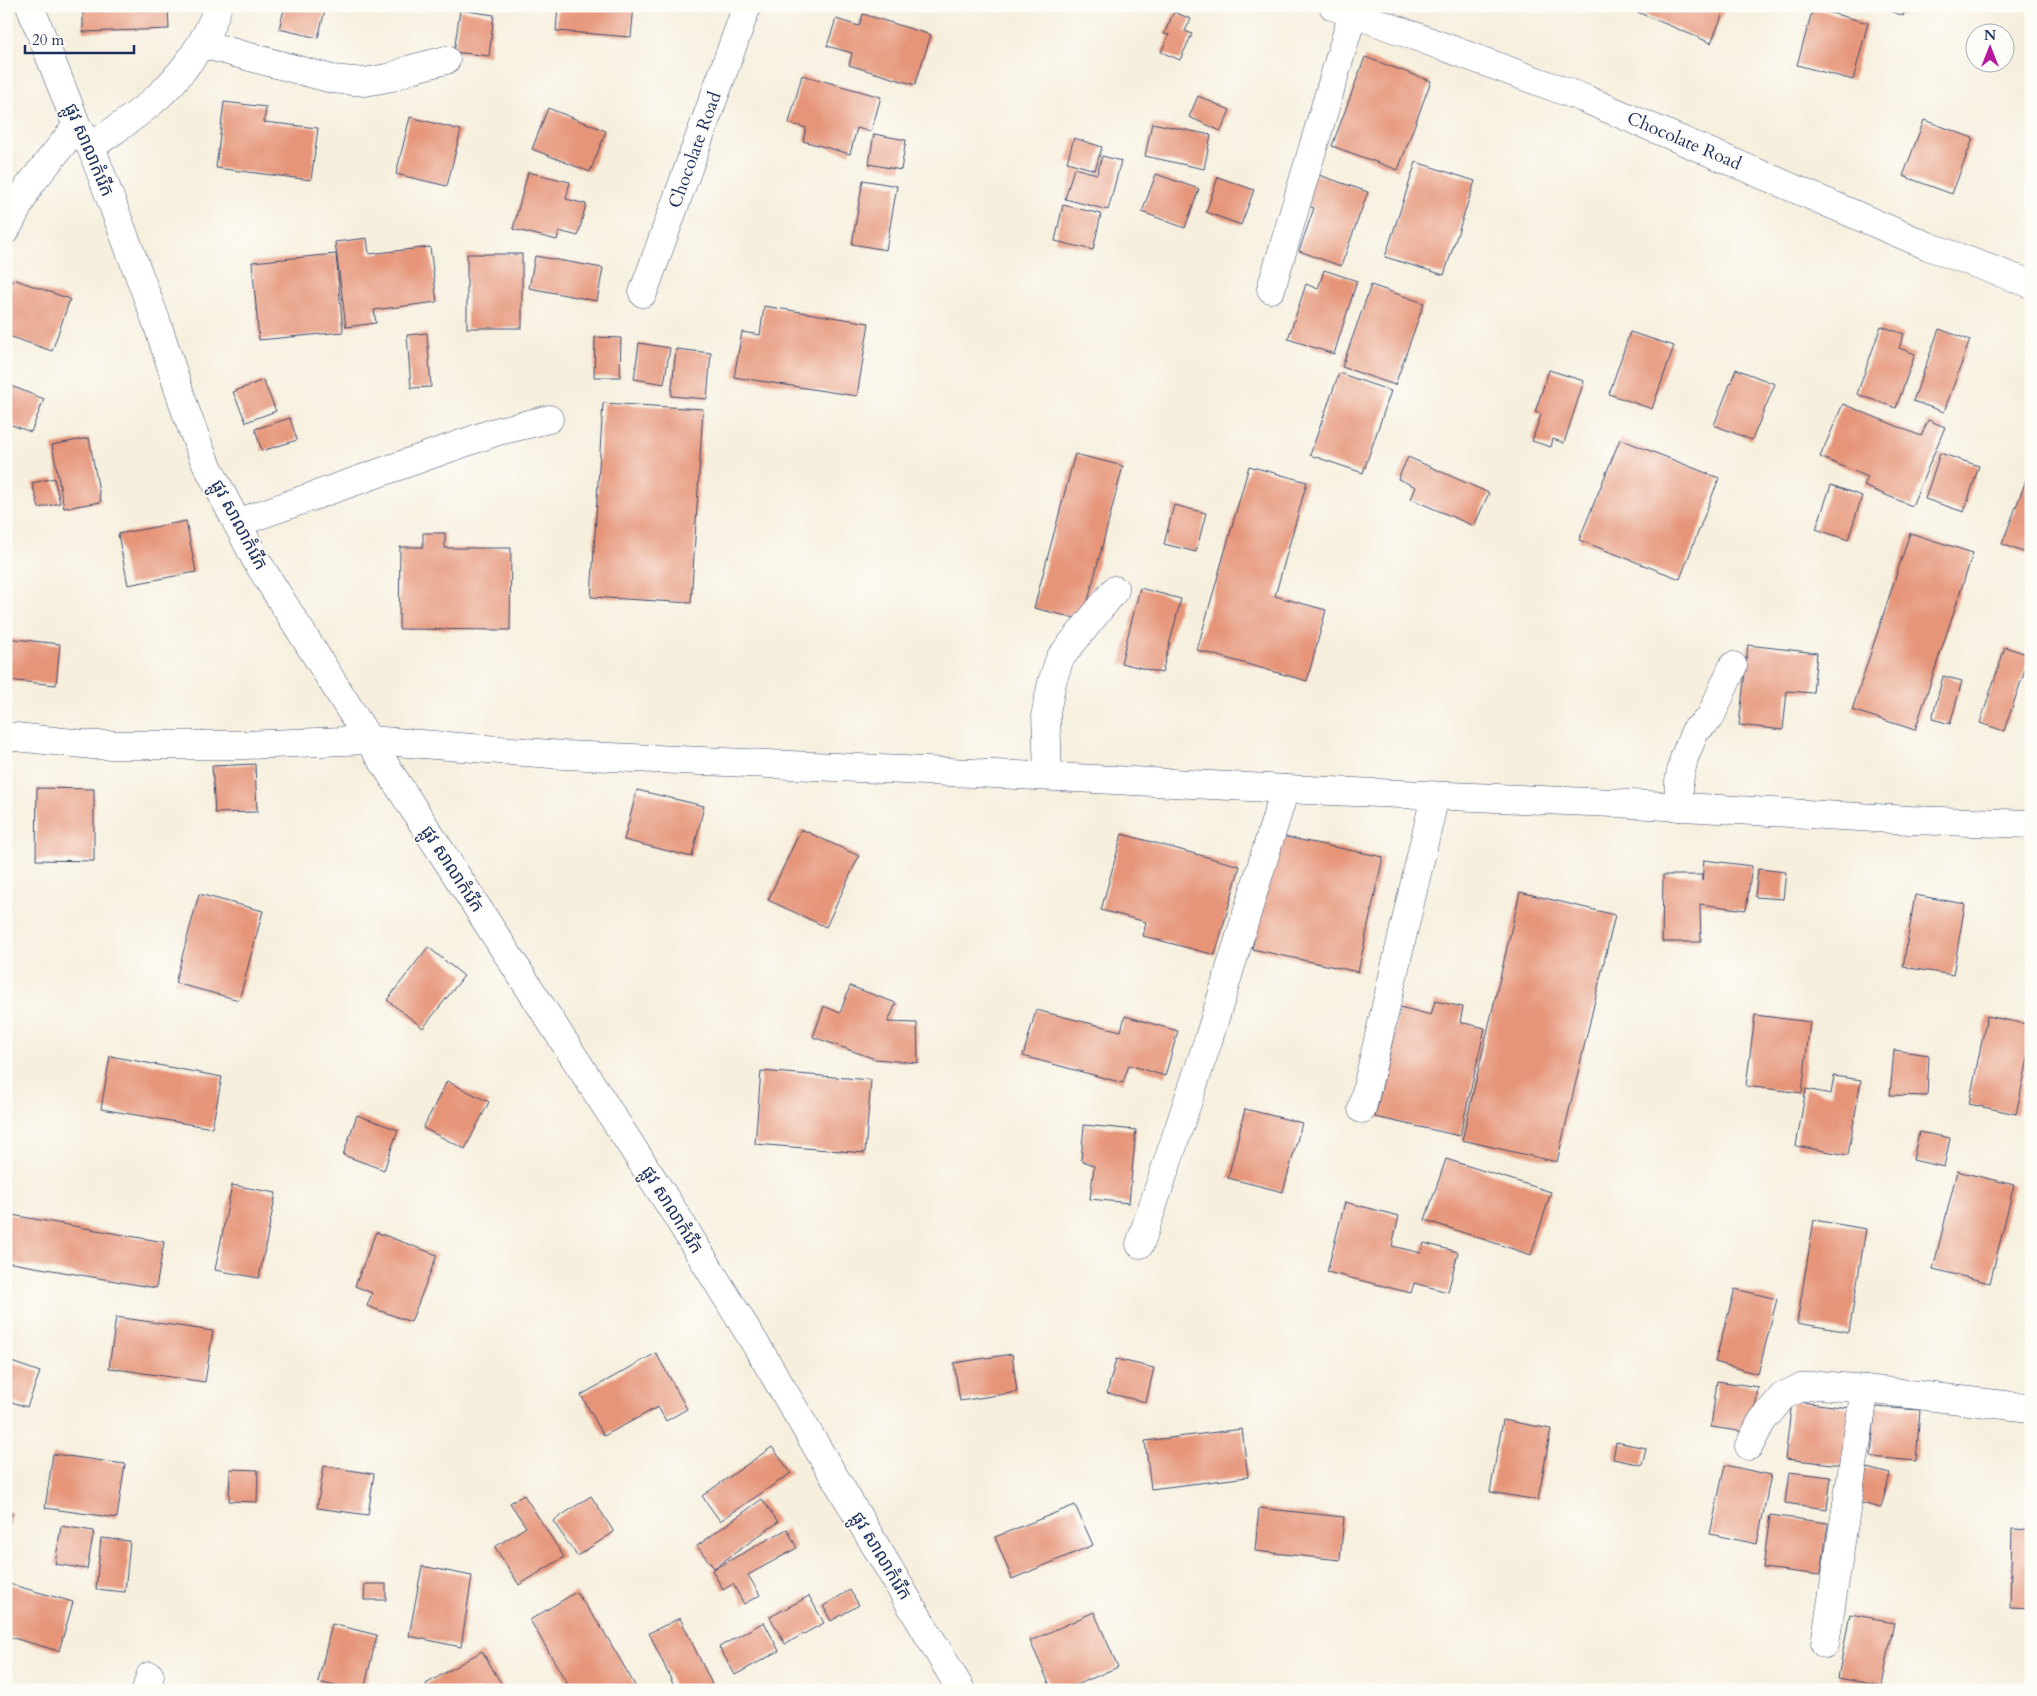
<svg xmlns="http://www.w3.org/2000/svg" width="2037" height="1696" viewBox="0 0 2037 1696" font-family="Cardo,'Noto Sans Khmer',serif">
<rect width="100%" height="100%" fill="#fdfcf7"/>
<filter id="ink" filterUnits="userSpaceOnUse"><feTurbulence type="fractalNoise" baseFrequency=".02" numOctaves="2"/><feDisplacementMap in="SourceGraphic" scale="10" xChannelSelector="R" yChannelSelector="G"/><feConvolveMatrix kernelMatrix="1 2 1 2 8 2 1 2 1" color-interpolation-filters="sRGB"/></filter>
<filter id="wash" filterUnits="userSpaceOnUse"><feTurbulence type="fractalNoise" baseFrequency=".0096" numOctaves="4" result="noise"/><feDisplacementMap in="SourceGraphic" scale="20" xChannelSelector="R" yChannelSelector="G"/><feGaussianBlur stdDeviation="1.12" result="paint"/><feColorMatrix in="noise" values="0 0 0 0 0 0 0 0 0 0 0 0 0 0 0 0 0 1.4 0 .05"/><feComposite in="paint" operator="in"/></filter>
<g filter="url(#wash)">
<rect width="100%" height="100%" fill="#f6efdd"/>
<g id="blocks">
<g fill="#e69579">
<path d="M83,6h85l1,23 -86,3z"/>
<path d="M285,6h41l-8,32 -39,-9z"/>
<path d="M558,6h76l-3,31 -75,-6z"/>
<path d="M1623,6h103l-15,37z"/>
<path d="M1878,6h29l-4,10z"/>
<path d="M1813,8l55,15 -15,57 -56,-15z"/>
<path d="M460,10l34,5 -5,41 -35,-4z"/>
<path d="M1174,12l17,7 -6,12 7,3 -12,26 -19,-8 8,-17 -5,-1z"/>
<path d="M863,14l68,21 -16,50 -66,-20 3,-12 -25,-7 9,-27 23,7z"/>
<path d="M1365,57l66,24 -33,89 -66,-24z"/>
<path d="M802,75l79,22 -10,35 -14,-4 -7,26 -47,-13 3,-13 -17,-5z"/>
<path d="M1198,96l32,14 -9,21 -32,-14z"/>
<path d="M224,102l42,5 -2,15 54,6 -7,52 -95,-12z"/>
<path d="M548,108l58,23 -16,41 -58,-23z"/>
<path d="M410,117l51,13 -14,56 -51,-12z"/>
<path d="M1924,120l49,18 -21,56 -49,-18z"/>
<path d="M1152,123l59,12 -7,34 -59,-13z"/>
<path d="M874,134l32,6 -5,30 -32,-6z"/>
<path d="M1074,138l28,9 -7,23 -28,-8z"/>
<path d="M1102,156l19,5 -13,49 -43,-11 9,-31 23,6z"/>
<path d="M1416,162l59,19 -31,94 -59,-18z"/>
<path d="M528,172l42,10 -4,17 20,5 -8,32 -19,-5 -2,9 -44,-11z"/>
<path d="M1313,173l55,19 -27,74 -42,-15 15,-43 -11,-4z"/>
<path d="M1156,174l43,15 -14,39 -43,-16z"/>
<path d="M1218,177l36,13 -13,35 -35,-13z"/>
<path d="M863,180l34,6 -11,64 -34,-6z"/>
<path d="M1063,205l38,9 -8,36 -38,-9z"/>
<path d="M367,238l2,16 61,-7 7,55 -63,8 2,13 -30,4 -11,-85z"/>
<path d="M336,254l7,78 -84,8 -7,-78z"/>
<rect x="467" y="254" width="55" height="74"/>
<path d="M535,256l68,12 -6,33 -68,-13z"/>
<path d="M1324,270l33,11 -23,73 -46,-15 18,-55 12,5z"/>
<path d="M13,279l57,20 -18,52 -46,-16v-37z"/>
<path d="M1371,285l53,18 -29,82 -53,-18z"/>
<path d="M764,306l105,17 -12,73 -123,-19 8,-45 18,3z"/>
<path d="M1881,326l23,8 -5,14 16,6 -19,54 -39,-14z"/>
<path d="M1939,329l31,11 -26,72 -31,-11z"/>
<path d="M1630,332l44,14 -22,63 -43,-15z"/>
<path d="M427,333l4,54 -20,1 -4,-53z"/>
<path d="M595,337l26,1 -1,39h-26z"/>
<path d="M639,343l31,5 -6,36 -30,-5z"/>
<path d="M676,349l35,4 -4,46 -36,-3z"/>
<path d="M1736,369l39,15 -23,56 -38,-15z"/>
<path d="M1549,370l35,11 -20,62 -11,-4 -2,8 -19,-6 9,-27 -6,-2z"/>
<path d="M1339,373l52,18 -28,82 -53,-18z"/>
<path d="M263,380l13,31 -30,11 -13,-30z"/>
<path d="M6,384l38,15 -13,33 -25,-9z"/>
<path d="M603,403l100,6 -12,194 -100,-6z"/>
<path d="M1843,404l78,32 7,-16 17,7 -33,79 -48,-20 4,-9 -48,-20z"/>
<path d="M290,418l7,22 -35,11 -7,-22z"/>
<path d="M89,438l12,64 -37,6 -12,-63z"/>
<path d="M1620,439l99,39 -39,101 -101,-39z"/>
<path d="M1940,453l39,13 -15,46 -39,-13z"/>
<path d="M1075,454l48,12 -40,154 -49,-12z"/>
<path d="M1408,457l81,36 -15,33 -63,-27 5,-12 -18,-8z"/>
<path d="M1249,466l58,16 -32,114 51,14 -19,71 -110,-31z"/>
<path d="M2031,467v88l-29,-11z"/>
<path d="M54,478l6,25 -21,5 -7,-25z"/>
<path d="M1831,485l31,11 -14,44 -32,-11z"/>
<path d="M1174,505l32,8 -10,39 -32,-8z"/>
<path d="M186,521l10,51 -68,13 -10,-51z"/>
<path d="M423,533h22v15h66l-1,82 -111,-1 1,-82h23z"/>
<path d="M1910,533l63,20 -58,177 -63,-20z"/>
<path d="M1140,588l41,11 -19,74 -41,-10z"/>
<path d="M6,638l54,6 -4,41 -50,-5z"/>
<path d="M1748,645l69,8 -4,40 -26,-2 -4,39 -44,-5z"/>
<path d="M2005,647l25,8 -26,76 -24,-8z"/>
<path d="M1943,676l19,5 -12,43 -18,-5z"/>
<path d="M255,764l2,48 -42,1 -3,-47z"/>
<path d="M37,788l57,1v72l-58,-1z"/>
<path d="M637,790l67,16 -12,51 -68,-17z"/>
<path d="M801,829l58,27 -33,71 -58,-27z"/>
<path d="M1122,834l118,32 -25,89 -72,-19 3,-14 -45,-12z"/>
<path d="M1276,835l107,22 -25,115 -106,-23z"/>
<path d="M1704,860l48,6 -6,44 -46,-6 1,38h-39l1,-67h39v6z"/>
<path d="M1758,869l28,3 -3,27 -28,-2z"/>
<path d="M1520,892l95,23 -58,247 -95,-22z"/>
<path d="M199,894l64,17 -24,89 -64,-17z"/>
<path d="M1915,895l50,9 -12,71 -50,-8z"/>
<path d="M428,947l36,29 -41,52 -36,-28z"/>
<path d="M850,986l46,17 -8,19 29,1 1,40 -43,-4 -62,-22 11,-31 16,7z"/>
<path d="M1435,1001l28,6 -3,15 25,6 -25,108 -85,-19 25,-110 31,8z"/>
<path d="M1036,1010l85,21 4,-15 53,15 -13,45 -36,-11 -6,18 -100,-27z"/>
<path d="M1755,1015l55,7 -8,71 -56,-7z"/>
<path d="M1987,1016l44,9v20l-15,69 -47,-10z"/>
<path d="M1894,1050l35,5 -2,41 -37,-1z"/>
<path d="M110,1056l112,21 -10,51 -111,-19z"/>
<path d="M761,1071l110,9 -6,73 -110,-9z"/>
<path d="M1834,1076l27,4 -13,75 -52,-9 10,-57 25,5z"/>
<path d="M447,1081l42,21 -24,47 -42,-21z"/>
<path d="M1245,1109l57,14 -19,69 -55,-14z"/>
<path d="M357,1115l41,15 -14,40 -41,-15z"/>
<path d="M1084,1125l52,5 -7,73 -39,-4 4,-33 -13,-6z"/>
<path d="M1919,1132l31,6 -6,29 -31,-7z"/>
<path d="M1446,1159l105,33 -20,63 -106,-35z"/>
<path d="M1957,1171l57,14 -24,98 -57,-14z"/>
<path d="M232,1185l44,8 -17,85 -44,-8z"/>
<path d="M1345,1202l54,14 -7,30 29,7 3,-10 34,9 -10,40 -34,-9 -3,10 -84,-21z"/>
<path d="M6,1214l158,28 -8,46 -150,-26z"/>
<path d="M1814,1220l52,9 -17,103 -52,-9z"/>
<path d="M376,1232l61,23 -26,67 -44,-16 5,-13 -17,-7z"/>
<path d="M1735,1289l42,10 -19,75 -43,-12z"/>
<path d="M116,1317l97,14 -8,51 -96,-14z"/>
<path d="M656,1353l31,56 -21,12 -8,-14 -54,29 -23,-41z"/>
<path d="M1012,1354l5,38 -57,9 -6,-38z"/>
<path d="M1116,1359l38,9 -8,34 -39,-9z"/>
<path d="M6,1360l34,12 -13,35 -21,-7z"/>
<path d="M1717,1381l41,6 -6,46 -41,-6z"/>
<path d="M1792,1401l58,7 -7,57 -58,-6z"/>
<path d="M1875,1407l45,3 -4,51 -45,-4z"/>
<path d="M1503,1420l48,9 -13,71 -48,-8z"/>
<path d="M1242,1429l6,48 -97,12 -6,-48z"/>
<path d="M1616,1442l30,6 -4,17 -29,-6z"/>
<path d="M772,1447l19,26 -71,48 -18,-25z"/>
<path d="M53,1454l72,10 -8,54 -72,-10z"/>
<path d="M1725,1465l46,10 -14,69 -47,-10z"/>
<path d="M324,1466l50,8 -6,41 -51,-7z"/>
<path d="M1863,1467l27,7 -9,34 -27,-7z"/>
<path d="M230,1469l28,1 -1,32 -28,-1z"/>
<path d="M1789,1472l42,5 -4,32 -42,-6z"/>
<path d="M524,1495l40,62 -45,28 -24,-38 31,-20 -16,-24z"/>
<path d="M591,1496l23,36 -37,24 -24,-35z"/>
<path d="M762,1499l16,23 -64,46 -17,-22z"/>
<path d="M1075,1505l18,40 -81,34 -17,-42z"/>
<path d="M1259,1508l85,9 -4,43 -85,-9z"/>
<path d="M6,1511l6,2 -5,18h-1z"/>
<path d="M1770,1515l58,8 -7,52 -58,-7z"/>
<path d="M61,1526l33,5 -7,38 -32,-5z"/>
<path d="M787,1529l10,19 -49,27 12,20 -16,9 -11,-20 -10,6 -11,-20z"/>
<path d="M2012,1529l19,1v78l-21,-1z"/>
<path d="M101,1538l29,3 -5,51 -29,-3z"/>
<path d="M422,1566l50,10 -11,71 -52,-11z"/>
<path d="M6,1583l67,19 -14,49 -53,-15z"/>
<path d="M365,1584h21v16h-22z"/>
<path d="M850,1590l9,15 -28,16 -8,-15z"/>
<path d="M576,1592l27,38 33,57 -5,3h-60l-41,-70z"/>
<path d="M809,1596l15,27 -39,21 -15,-27z"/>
<path d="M1094,1612l24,55 -53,23h-13l-22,-49z"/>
<path d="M1850,1614l44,8 -12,64 -44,-8z"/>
<path d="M680,1618l32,66 -12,6h-24l-27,-57z"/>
<path d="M764,1622l15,29 -44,24 -16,-28z"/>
<path d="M332,1624l45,11 -13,55h-11l-35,-8z"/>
<path d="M482,1651l23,39h-76l-3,-6z"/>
</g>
</g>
</g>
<g filter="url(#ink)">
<use href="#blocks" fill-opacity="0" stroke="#3c4c71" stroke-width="1"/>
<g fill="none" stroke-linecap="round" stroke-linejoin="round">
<g stroke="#3c4c71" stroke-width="29">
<g id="minor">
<path d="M30,6l47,120 14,21 66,176 30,92 16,42 53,103 113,180 307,475 85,138 200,337"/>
<path d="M1333,6l250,92 345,148 103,38"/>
<path d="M202,44l130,35 33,3 27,-5 19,-8 35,-9"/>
<path d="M91,147c20,-15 43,-29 62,-46 27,-23 55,-61 65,-95"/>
<path d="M6,230l23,-44 48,-60"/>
<path d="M1271,289l82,-276"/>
<path d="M643,293l104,-287"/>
<path d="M237,523l258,-91 54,-13"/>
<path d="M6,736l87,9h152l124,-5 195,15 453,20 290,15 307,13 296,17 121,4"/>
<path d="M1048,776l-2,-64 6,-30 8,-24 55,-68"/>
<path d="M1679,807v-26l5,-23 11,-27 15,-13 23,-52"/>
<path d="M1362,1109l73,-313"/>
<path d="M1140,1244l68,-203 77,-252"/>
<path d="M1749,1446l13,-25 21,-25 17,-8 19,-3 46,4 166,19"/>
<path d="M1825,1644l40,-255"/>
<path d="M146,1690l4,-14"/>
</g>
</g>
<use href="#minor" stroke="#fff" stroke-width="28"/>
</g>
</g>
<g text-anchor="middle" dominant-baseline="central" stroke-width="4" stroke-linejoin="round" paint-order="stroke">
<g font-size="18" fill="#1b2f5e" stroke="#fdfcf7">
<text transform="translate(1684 141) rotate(23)">Chocolate Road</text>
<text transform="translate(89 150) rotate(67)">ផ្លូវ សាលាកំរើក</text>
<text transform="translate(695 150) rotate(-70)">Chocolate Road</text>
<text transform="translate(239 525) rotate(62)">ផ្លូវ សាលាកំរើក</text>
<text transform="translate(452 869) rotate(57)">ផ្លូវ សាលាកំរើក</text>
<text transform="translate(672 1210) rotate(58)">ផ្លូវ សាលាកំរើក</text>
<text transform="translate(881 1556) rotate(59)">ផ្លូវ សាលាកំរើក</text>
</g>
</g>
<rect width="2037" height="1696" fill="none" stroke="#fdfcf7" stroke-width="25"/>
<g transform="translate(1990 48)"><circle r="24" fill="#fdfcf7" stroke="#a3aaba"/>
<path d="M0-4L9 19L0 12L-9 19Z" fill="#b5179e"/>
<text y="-8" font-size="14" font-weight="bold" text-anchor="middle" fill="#1b2f5e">N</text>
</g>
<path d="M25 45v8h109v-8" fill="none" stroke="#1b2f5e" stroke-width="2.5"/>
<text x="32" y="45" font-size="15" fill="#1b2f5e" stroke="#fdfcf7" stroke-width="4" paint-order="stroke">20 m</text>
</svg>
